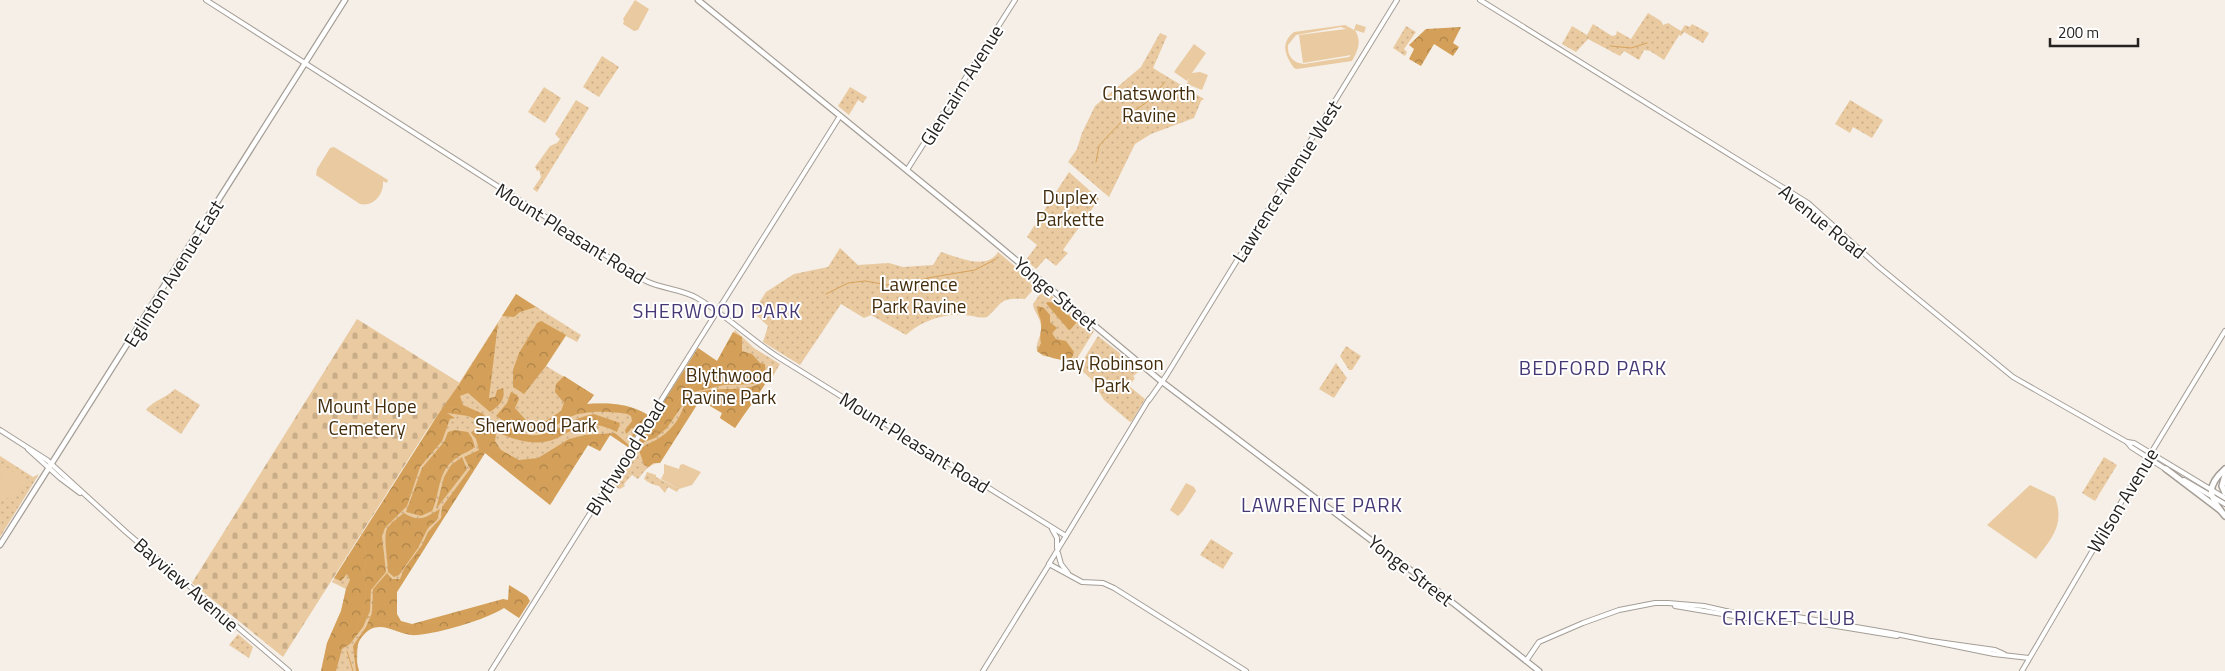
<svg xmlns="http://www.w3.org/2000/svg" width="2225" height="671" viewBox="0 0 2225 671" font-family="'Titillium Web',sans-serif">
<defs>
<pattern id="grass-dots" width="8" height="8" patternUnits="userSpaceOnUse" patternTransform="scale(1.25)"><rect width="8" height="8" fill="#eacaa0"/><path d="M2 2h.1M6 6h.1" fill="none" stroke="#c9ad89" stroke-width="1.8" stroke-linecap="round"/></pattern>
<pattern id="forest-crowns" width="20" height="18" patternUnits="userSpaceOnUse" patternTransform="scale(1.25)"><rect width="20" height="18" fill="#d4a059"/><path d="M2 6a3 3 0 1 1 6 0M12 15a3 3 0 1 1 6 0" fill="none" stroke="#ac8249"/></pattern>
<pattern id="cemetery-stones" width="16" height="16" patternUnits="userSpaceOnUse" patternTransform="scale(1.25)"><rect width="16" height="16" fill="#eacaa0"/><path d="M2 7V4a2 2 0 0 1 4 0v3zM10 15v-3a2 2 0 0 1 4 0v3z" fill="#c9ad89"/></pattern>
</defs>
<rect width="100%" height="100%" fill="#f5efe7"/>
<g fill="url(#grass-dots)">
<path d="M1648,13l13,8 2,4 5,-2 13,8 4,-6 5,2 2,-3 17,9 -6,10 -19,-11 -3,4 -2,-1 -15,25 -14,-9 -6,-1 -5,10 -15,-9 -4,5 -32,-17 -12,13 -14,-8 10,-18 15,9 6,-11 19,12 4,-1 1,-4 14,8z"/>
<path d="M1406,26l10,6 -12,17 3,3 -2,4 -12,-8z"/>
<path d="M1160,33l7,3 -14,32 51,31 -3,2 -7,17 -43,16 -16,10 -26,53 -41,-35 9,-13 5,-16 13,-27 46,-39z"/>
<path d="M602,56l17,11 -20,30 -16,-10z"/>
<path d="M544,87l17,11 -16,25 -17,-11z"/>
<path d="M850,87l17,10 -4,6 -5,-3 -9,15 -11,-9z"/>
<path d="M576,100l13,8 -52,84 -4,-3 8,-12 -2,-7 -2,1 -2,-4 15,-21 7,-3 3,-4 -5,-5z"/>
<path d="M1850,100l33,20 -11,18 -19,-11 -3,6 -15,-9z"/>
<path d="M1069,172l30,27 -36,51 5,3 -12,13 -10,-8 -10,11 -10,-9 11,-15 -10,-8z"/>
<path d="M840,248l18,17 31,-2 14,4 30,-2 8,-13c16,5 46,19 57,0l39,33 -12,14c-26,-2 -22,4 -38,18 -7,2 -15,-2 -23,-2 -20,-2 -43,6 -58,20l-35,-20 -7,3 -23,-14 -41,61 -37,-23 5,-16 -15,-14 13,-20 28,-18 34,-7z"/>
<path d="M1042,291h4l48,40 -21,34 -13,-7 -17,-2 -6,-5c-2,-9 5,-15 4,-24 0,-9 -8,-16 -8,-23z"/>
<path d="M516,294l65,41 -4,7 -11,-6 -20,30 48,29 -7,9c23,-1 41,-1 61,11l-20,32 -18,-12 -10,16 -12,-6 -38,60 -65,-52 -88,139 -39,50 -1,22 2,7h-38l6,-28 14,-32 5,-22 -14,-7z"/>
<path d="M735,330l19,18 26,16 -11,19h-3l-31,45 -15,-10 2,-5 -22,-13 -40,63c-12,1 -14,7 -22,16l-6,-4 -8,9 1,2 -5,3 -9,-4 87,-137 19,13z"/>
<path d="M1098,336l43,34 -8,6 2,2 -6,8 16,13 -13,22 -2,1 -26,-22 -13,-21 -11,-10v-4z"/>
<path d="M1346,346l15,10 -9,14h-3l-9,-14z"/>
<path d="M1336,363l11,15 -13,20 -15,-9z"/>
<path d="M175,389l25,16 -19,29 -35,-24c8,-10 20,-12 29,-21z"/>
<path d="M0,456l33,21 6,-3 -39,63z"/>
<path d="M2104,457l13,8 -22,36 -13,-8z"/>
<path d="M647,472l9,3v2l23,12 -2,3 -9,-5 -3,6 -6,-7c-6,-1 -10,-3 -15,-7z"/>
<path d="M1211,539l22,14 -10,16 -23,-14z"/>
<path d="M238,634l15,13 -4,11 -20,-13z"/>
</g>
<g fill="url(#forest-crowns)">
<path d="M1461,27l-8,16 6,4 -6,9 -19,-12 -13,22 -12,-7 5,-10 -5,-4 17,-16z"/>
<path d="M516,294l20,13 -16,5 -6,5 -12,-1z"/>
<path d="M1048,302c11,1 16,2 21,14l7,2v5l-5,6 -2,1c-8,-9 -16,-18 -23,-27z"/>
<path d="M1038,306l6,2 6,7v7l7,6 -5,5 4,6 10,2 8,11 -3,8c-7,2 -29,-4 -34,-9l4,-8c-2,-7 1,-13 0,-21 -1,-7 -5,-10 -3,-16z"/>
<path d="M541,321l25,14 -20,31 -22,28 -11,-7v-17l6,-17 18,-30z"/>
<path d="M498,323l-9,75 6,-1 2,-7 6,-2c3,12 -4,18 -13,24l-22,-19 -8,3 3,9 20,9 2,2 -3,6 -14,-6 -21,-3 8,5 -5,1 -8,22 -22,26 -13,39 -22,22 -3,8 4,36 -15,18 -1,21 -7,16 -13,17 -8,5 -6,22h-15l6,-28 14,-32 5,-22 4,-9 -3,-6 -6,7 -7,-3 122,-192h2z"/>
<path d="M733,332l9,5v14l10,3 8,9 5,1 1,13 -10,7 -32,1 -30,7 -6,5 -21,31 -12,10 -19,7 62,-97 19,13z"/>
<path d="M564,376l30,19 -7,9c23,-1 41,-1 61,11l-18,29v-6l6,-8 -4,-2 -6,6 -1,-4 7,-9 -1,-5 -4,-2c-16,-3 -43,-4 -57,3 -13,7 -24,17 -39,16 -12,0 -25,-11 -35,-17l11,-13 4,-11 6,3 2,4 -4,9 19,21 27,-18 3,-8 -9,-11 1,-8z"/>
<path d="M763,381l3,1c-9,16 -21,30 -31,46l-15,-10 2,-5 -22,-13 -40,63h-7l-4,4 -5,-2 -5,-15c7,-7 16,-8 23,-14 5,-3 10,-9 14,-14 7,-9 8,-23 19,-28 21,-10 50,1 68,-13z"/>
<path d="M594,414l26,9 -3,9c-9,-4 -20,-9 -30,-7 -11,1 -22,10 -32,14 -22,9 -52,-1 -70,-15l4,-5c12,3 23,12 36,15 24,7 45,-17 69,-20z"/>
<path d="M479,425l17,9 -1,7 6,9 18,10 19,-2 31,-19 16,-4 30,-2 14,12 -1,2 -18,-12 -10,16 -12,-6 -38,60 -65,-52 -88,139v22l4,7 11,3 91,-25 5,1 1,-15 18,11 3,5 -11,17 -15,-10c-19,12 -64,25 -87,27 -21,2 -38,-21 -56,3 -6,8 -5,23 -2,33h-3l-3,-25 13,-19 6,-14 1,-24 14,-16 5,6h8l4,-10 18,-24 6,-13 13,-14 1,-11 28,-38 -6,-12 15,-7 -3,-11 -5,-6z"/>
<path d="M455,430l13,2 4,6 3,9c-6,5 -14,7 -20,12 -18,13 -15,36 -23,52l-11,5 -15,-4 16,-44 22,-26 4,-10z"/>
<path d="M462,457l5,12 -31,40 8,-32 7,-12z"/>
<path d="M440,509l-3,11 -9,8 -10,20 -19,27 -5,2 -6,-5c0,-11 -5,-36 -1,-43 3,-6 12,-12 17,-16 16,10 22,4 36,-4z"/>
</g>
<path fill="url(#cemetery-stones)" d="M357,319l103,64 -33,47 -144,227 -91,-74z"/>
<g fill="#eacaa0" fill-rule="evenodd">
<path d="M635,0l14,9 -11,21 -4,1 -11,-7 1,-3 -1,-2z"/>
<path d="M1356,24l10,3 -2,6 -9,-3c7,12 3,20 -3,31l-55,8 -3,-1c-9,-13 -14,-25 0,-36l51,-7 9,5zM1341,27l5,2 -47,6 4,28 48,-8 -2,2 -45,7c-11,-1 -17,-8 -16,-19l8,-10z"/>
<path d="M1194,44l12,9 -14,20 8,-1 8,3 -6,15 -15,-6 2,-6 -2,3 -13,-9z"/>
<path d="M334,147l54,33 -1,3 -4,-2c1,13 -9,26 -23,23l-44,-29 1,-6 13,-21z"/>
<path d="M2,464l25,18c-7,10 -14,17 -27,17z"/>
<path d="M664,464l15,5 1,-4 3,-1 18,8 -9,13 -13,4 -18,-10 3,-6z"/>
<path d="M1186,483l8,4 2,4 -13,20 -5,5 -8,-6z"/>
<path d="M2030,485l25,12c10,28 -3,41 -19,62l-49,-34z"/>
</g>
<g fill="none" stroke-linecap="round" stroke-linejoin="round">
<g stroke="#d8a35c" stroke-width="1">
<path d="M1610,46l21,2 16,-5"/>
<path d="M1096,162l3,-16 6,-7 21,-22 21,-15 18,-20"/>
<path d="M826,294l22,-11 17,-2 29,5 39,-9 42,-7 21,-11"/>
<path d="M442,408l13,-1 28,12"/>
<path d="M486,420l42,20 19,-2 43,-18 30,6"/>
<path d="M657,432l27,-39 12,-8 64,-7"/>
<path d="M363,615l23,7h11l6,3h22l5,-3h12"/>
<path d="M345,645l1,-4c19,-19 22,-43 18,-68 -1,-5 2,-10 2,-15 0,-8 -2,-16 -4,-24"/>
<path d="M347,651l6,20"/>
</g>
<g stroke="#a49e97" stroke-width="6">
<g id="secondary">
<path d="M206,0l440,281c16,8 36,8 51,17 29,17 53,41 81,59l288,179"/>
<path d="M1480,0l328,203 71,64 134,110 114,65 4,5 36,23"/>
<path d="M907,170l108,-170"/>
<path d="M1149,400l17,-24 231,-376"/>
<path d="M0,430l47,30 79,72 163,139"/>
<path d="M2127,442l7,1 91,55"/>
<path d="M28,449l32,29 20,15"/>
<path d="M2184,480l41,24"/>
<path d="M1052,529l5,9v10"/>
<path d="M1058,553l3,11 7,9"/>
<path d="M1049,564l100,-165"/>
<path d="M1049,564l33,18 21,1 11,5 132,83"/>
<path d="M1675,606l71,12 47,1 104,17"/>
<path d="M1931,641l64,9 9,4"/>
<path d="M1526,661l13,-19 44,-19 36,-13 36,-7h13l36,3 35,8 53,2 99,17 103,21 35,4"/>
<path d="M491,671l349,-555"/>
<path d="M983,671l67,-108"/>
<path d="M2022,671l92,-157 111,-183"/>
</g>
</g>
<g stroke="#a49e97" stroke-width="7">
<g id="primary">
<path d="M698,0l282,230 181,151 268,203 110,87"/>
<path d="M0,545l345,-545"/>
</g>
</g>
<g stroke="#a49e97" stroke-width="8">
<g id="highway">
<path d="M2166,469l54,41"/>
<path d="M2225,469c-20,18 -16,28 0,47"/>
<path d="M2225,475l-3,11 3,7"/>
</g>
</g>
<use href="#secondary" stroke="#fff" stroke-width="4"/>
<use href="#primary" stroke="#fff" stroke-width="4.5"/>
<use href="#highway" stroke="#fff" stroke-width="5"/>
</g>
<g text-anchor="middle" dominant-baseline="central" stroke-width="4" stroke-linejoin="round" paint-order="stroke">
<g font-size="19" fill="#25221f" stroke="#fff">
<text transform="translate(961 85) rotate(-58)">Glencairn Avenue</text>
<text transform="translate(1286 181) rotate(-58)">Lawrence Avenue West</text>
<text transform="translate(1823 221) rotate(39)">Avenue Road</text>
<text transform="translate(571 233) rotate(32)">Mount Pleasant Road</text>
<text transform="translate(173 273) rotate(-58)">Eglinton Avenue East</text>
<text transform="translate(1056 293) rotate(40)">Yonge Street</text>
<text transform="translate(915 442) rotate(32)">Mount Pleasant Road</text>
<text transform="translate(625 457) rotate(-58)">Blythwood Road</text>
<text transform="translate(2122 500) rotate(-59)">Wilson Avenue</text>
<text transform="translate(1411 570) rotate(38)">Yonge Street</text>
<text transform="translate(187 584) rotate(41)">Bayview Avenue</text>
</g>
<g font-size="19" fill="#422c0c" stroke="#fff">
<text x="1149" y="92">Chatsworth<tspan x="1149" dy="22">Ravine</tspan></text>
<text x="1070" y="196">Duplex<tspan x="1070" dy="22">Parkette</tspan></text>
<text x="919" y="283">Lawrence<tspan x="919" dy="22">Park Ravine</tspan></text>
<text x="1112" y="362">Jay Robinson<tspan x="1112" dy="22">Park</tspan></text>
<text x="729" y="374">Blythwood<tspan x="729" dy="22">Ravine Park</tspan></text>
<text x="367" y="405">Mount Hope<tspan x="367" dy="22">Cemetery</tspan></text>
<text x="536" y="424">Sherwood Park</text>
</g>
<g font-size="20" letter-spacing="1" fill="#473875" stroke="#fff">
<text x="717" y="310">SHERWOOD PARK</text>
<text x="1593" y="367">BEDFORD PARK</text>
<text x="1322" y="504">LAWRENCE PARK</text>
<text x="1789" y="617">CRICKET CLUB</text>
</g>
</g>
<path d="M2050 38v8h88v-8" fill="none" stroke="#25221f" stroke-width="2.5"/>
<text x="2058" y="38" font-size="15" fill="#25221f" stroke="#ffffff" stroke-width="4" paint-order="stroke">200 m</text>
</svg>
